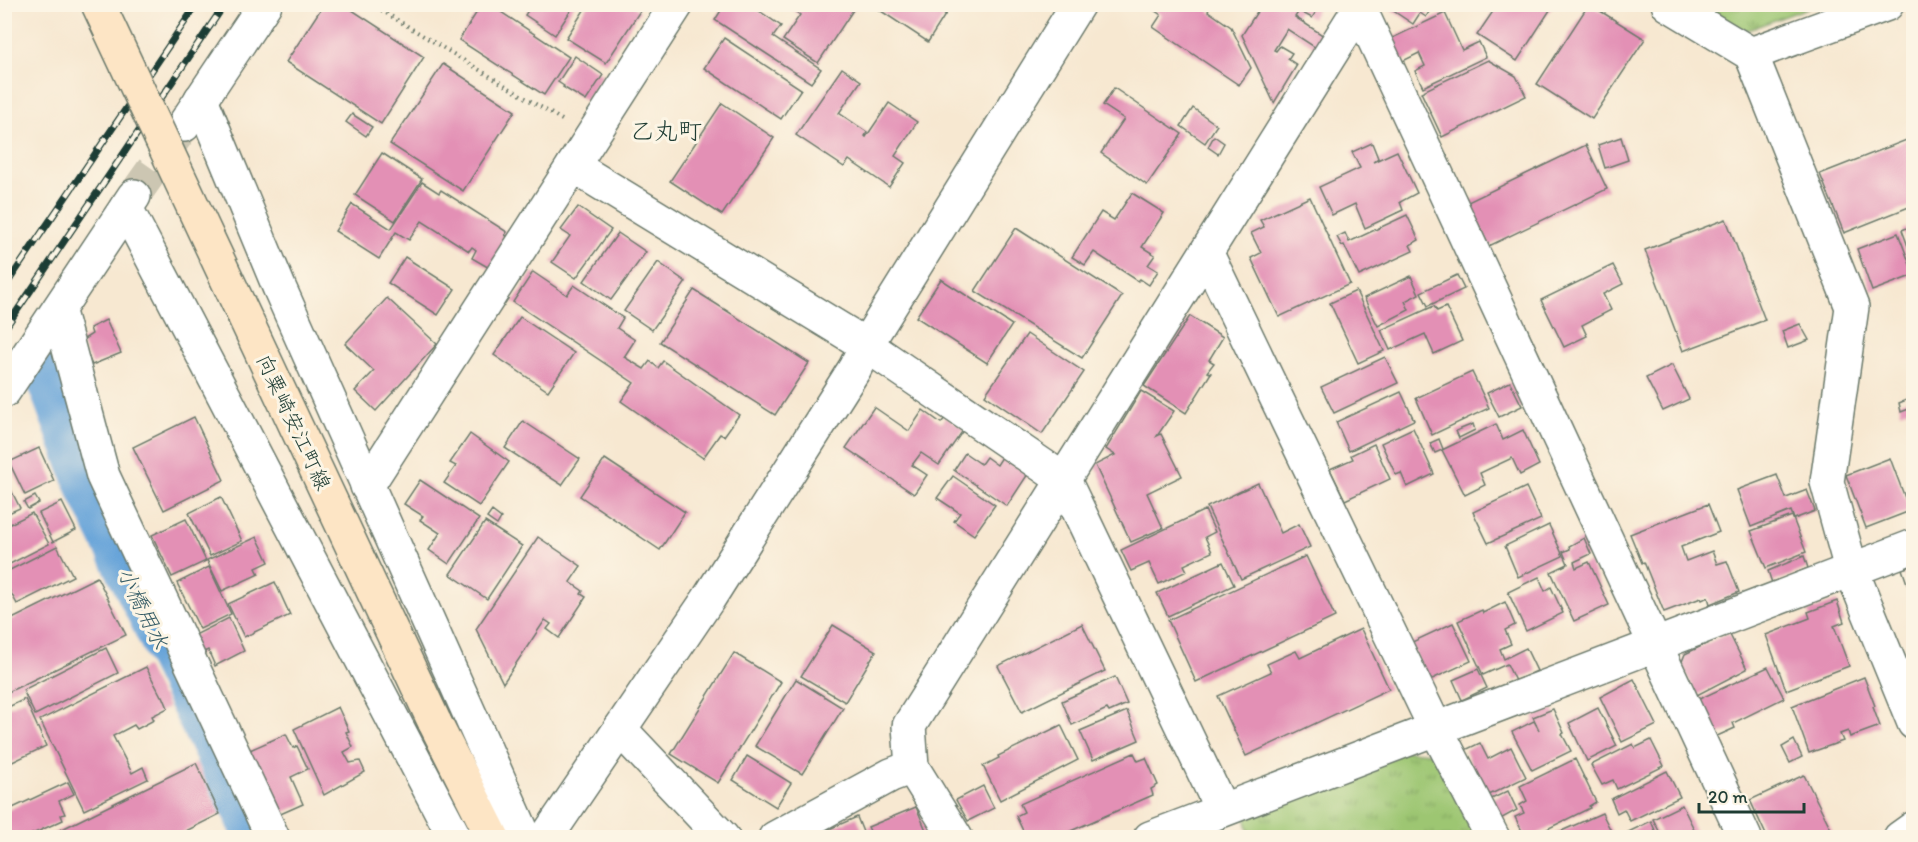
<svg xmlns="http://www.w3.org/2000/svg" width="1918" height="842" viewBox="0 0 1918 842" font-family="Itim,'Klee One',sans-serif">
<defs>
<pattern id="park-tufts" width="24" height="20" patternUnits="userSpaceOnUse" patternTransform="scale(1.5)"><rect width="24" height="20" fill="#9dc672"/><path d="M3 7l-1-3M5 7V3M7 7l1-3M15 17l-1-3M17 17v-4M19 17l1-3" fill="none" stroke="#7fa25e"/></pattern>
</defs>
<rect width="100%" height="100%" fill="#fcf5e5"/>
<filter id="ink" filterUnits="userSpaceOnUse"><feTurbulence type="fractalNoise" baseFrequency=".0167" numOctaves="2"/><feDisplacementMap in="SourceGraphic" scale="12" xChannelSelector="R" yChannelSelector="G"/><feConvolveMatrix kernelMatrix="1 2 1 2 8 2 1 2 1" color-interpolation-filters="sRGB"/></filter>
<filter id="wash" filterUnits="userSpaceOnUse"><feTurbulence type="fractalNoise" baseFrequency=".008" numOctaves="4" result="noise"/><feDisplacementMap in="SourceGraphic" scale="24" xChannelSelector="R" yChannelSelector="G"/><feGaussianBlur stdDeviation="1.35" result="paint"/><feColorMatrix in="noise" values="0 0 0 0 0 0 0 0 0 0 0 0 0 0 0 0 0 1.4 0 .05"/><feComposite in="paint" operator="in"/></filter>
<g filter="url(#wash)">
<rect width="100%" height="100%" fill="#f7e8d1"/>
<g fill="url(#park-tufts)" stroke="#5e8253" stroke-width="1.5">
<path d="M1682,5h134l-85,31z"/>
<path d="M1399,750l41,4 42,83h-232l-6,-24z"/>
</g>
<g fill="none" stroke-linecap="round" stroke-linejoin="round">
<path stroke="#68a4d9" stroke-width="38" d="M43,374l44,118 167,346"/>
</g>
<g id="blocks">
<g fill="#e390b5">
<path d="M324,4h19l81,53 -43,67 -95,-62z"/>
<path d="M482,4h7l80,53 -25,38 -85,-55z"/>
<path d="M532,4h43l-20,31 -30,-20z"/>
<path d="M588,4h43l9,7 -34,52 -40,-25z"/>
<path d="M725,4h24l32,22 -8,11 48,32 -10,14 -96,-63z"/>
<path d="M785,4h72l-39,59 -35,-23 17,-25z"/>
<path d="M882,4h70l-24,38 -50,-33z"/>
<path d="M1145,4h67l-4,7 23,16 20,41 -12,17 -86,-58 8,-12z"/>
<path d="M1262,4h59l-9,14 -13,-7 -4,6 29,19 -8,12 -29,-19 -13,21 2,1 4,-5 12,7 -4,6 9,6 -23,38 -32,-68z"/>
<path d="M1383,4h51l-8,13 -6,-4 -7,11z"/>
<path d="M1498,4h56l-37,57 -40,-26z"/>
<path d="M1589,4l56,35 -53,80 -55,-35z"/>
<path d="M1445,13l17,37 17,-8 7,15 -63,30 -8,-16 10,-5 -6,-13 -20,10 -11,-23z"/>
<path d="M724,38l77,51 -20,30 -77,-51z"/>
<path d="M575,56l28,19 -17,26 -23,-14 1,-1 -6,-4z"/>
<path d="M1488,60l28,16 10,20 -84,41 -21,-45z"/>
<path d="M443,64l72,47 -52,80 -73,-47z"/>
<path d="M842,68l19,13 -22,32 28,19 -2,4 1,1 23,-34 28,19 -22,34 10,7 -16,24 -40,-27 -5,7 -48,-32z"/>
<path d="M1114,88l68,46 -35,51 -46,-32 23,-34 -21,-14z"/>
<path d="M722,103l52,35 -52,77 -52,-34z"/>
<path d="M1193,108l24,17 -12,18 -24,-17z"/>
<path d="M352,114l20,13 -6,9 -20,-14z"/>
<path d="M1214,136l10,7 -6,11 -10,-7z"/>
<path d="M1621,137l7,23 -23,8 -7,-23z"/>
<path d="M1914,137v68l-70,28 -24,-59z"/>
<path d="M1372,143l6,15 -5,4 24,-11 20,42 -17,9 3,8 -38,18 -10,-24 -23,11 -13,-28 41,-19 -8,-16z"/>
<path d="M1586,145l21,44 -118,57 -21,-44z"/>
<path d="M382,153l40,26 -27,42 -40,-26z"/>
<path d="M422,182l17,11 2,-3 66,42 -2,3 5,3 -19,31 -19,-11 4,-8 -4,-3 -3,4 -47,-30 -13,19 -13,-8 -17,27 -44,-28 17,-27 39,25z"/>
<path d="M1132,193l32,20 -22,34 13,8 -7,10 10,6 -9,14 -9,-6 -2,2 -44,-29 -9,13 -13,-8 29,-45 13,8z"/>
<path d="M1310,197l40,87 -71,33 -28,-59 10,-5 -10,-20 13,-6 -4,-7z"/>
<path d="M578,207l33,23 -35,48 -24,-16 18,-26 -9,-6z"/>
<path d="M1407,215l12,25 -9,5 3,6 -54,25 -15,-31 -2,1 -5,-9 8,-4 4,9z"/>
<path d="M1726,219l39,101 -82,31 -38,-101z"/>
<path d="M1914,225v35h-1l-11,-30z"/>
<path d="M1016,228l106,68 -40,62 -107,-67z"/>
<path d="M618,233l28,19 -35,48 -27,-19z"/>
<path d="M1898,233l16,42 -42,16 -15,-42z"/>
<path d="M405,257l50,32 -17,26 -50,-32z"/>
<path d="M658,262l28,20 -34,48 -28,-19z"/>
<path d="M1613,265l10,19 -20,10 8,16 -29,15 5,11 -23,11 -23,-47z"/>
<path d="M533,272l34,23 7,-10 49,33 -6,10 18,12 -11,17 20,12 6,-8 8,7 5,-7 76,54 -15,21 -4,-2 -17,24 -82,-57 13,-18 -121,-81z"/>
<path d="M1457,275l7,14 -36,17 -7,-14z"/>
<path d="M1411,276l8,18 -14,7 4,9 -31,16 -14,-28z"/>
<path d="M941,279l71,46 -25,38 -71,-46z"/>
<path d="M694,290l115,73 -34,52 -115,-73z"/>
<path d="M1356,291l28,60 -26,12 -28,-60z"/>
<path d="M387,298l50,46 -61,67 -21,-20 19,-20 -29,-27z"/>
<path d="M1434,306l3,5 9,-4 16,34 -28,13 -9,-20 -35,16 -9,-20z"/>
<path d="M1190,316l33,21 -14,23 5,3 -7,9 4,1 -25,40 -42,-27z"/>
<path d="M520,317l54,36 -26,38 -54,-36z"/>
<path d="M106,320l15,33 -29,12 -11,-24 11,-7 -2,-6z"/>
<path d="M1800,324l9,16 -21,8 -6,-17z"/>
<path d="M1027,334l57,38 -42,62 -57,-39z"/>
<path d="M1385,357l13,26 -64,30 -13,-26z"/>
<path d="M1672,365l17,34 -26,12 -17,-33z"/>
<path d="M1472,372l17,36 -57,27 -16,-37z"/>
<path d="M1510,382l12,24 -23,11 -12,-24z"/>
<path d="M1141,391l33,20 -17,25 4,-2 21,42 -35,17 16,35 -32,14 -36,-77 20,-10 -9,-6z"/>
<path d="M1401,392l13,28 -65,31 -13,-29z"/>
<path d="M1911,398l3,9 -13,5 -2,-9z"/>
<path d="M874,407l35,24 14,-21 18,13 5,-6 18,12 -25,36 -18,-12 -9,12 15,10 -13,19 -68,-46z"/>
<path d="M194,417l30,63 -60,30 -31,-63z"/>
<path d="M523,421l57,38 -18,26 -57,-37z"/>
<path d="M1473,424l2,6 -16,8 -3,-7z"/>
<path d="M1496,424l7,16 20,-10 16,35 -19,10 -8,-17 -32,15 5,12 -20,10 -23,-45 -7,3 -5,-10 9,-4 4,10 -1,1z"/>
<path d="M1413,428l21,46 -27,13 -6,-14 -5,2 -15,-32z"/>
<path d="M470,434l39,28 -30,44 -35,-23 12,-17 -6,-3z"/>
<path d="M1374,444l16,35 -45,21 -15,-31 23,-10 -2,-4z"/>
<path d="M39,448l15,33 -29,14 -16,-33z"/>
<path d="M965,453l16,11 5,-7 11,8 5,-8 26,17 -21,32 -53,-36z"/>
<path d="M1890,458l20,53 -44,17 -20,-53z"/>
<path d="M605,459l80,53 -25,38 -80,-54z"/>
<path d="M1777,475l9,23 21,-8 8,21 -21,8 -3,-8 -40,16 -14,-37z"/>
<path d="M953,476l42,29 -21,30 -20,-14 6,-8 -23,-15z"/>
<path d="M6,480l14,28 -16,7v-34z"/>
<path d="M420,480l59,39 -30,45 -20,-14 11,-17 -20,-13 3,-4 -19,-12z"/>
<path d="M1258,483l23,50 18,-9 11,23 -69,32 -34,-72z"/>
<path d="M1526,487l15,32 -53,24 -15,-31z"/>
<path d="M35,496l4,7 -11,6 -4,-7z"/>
<path d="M221,497l21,44 -32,15 -21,-43z"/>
<path d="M62,502l14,28 -23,12 -14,-29z"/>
<path d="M1708,504l11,28 -38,15 5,14 26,-10 5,13 10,-3 12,31 -29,12 -2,-7 -6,3 -1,-2 -37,14 -20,-50 -2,1 -12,-29z"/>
<path d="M1205,510l10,22 -10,5 7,15 -28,13 3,6 -28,13 -10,-21 -18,8 -10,-21z"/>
<path d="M492,511l9,7 -4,7 -10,-7z"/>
<path d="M32,513l17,31 -45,23v-40z"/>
<path d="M1792,516l14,36 -40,16 -15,-37z"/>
<path d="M186,519l20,42 -34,16 -20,-42z"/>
<path d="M485,522l37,24 -35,53 -37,-25z"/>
<path d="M1549,525l14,31 -45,21 -13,-31z"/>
<path d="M257,537l12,25 -13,6 3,6 -37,17 -15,-31z"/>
<path d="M538,537l43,29 -11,16 13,9 -2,3 5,3 -27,41 -12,-9 4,-5 -6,-4 -42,63 -27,-54z"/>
<path d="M1584,538l7,16 -17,8 2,6 13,-6 20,43 -35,16 -23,-49 17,-8 -5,-12 7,-3 -1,-3z"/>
<path d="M57,546l16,30 -56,28 -13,-24v-7z"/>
<path d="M1306,556l29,61 -139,65 -28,-62z"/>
<path d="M1804,556l4,12 -36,15 -4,-12z"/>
<path d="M1223,562l11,23 -66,31 -11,-23z"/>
<path d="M1914,565v22l-5,2 -7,-20z"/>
<path d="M209,567l22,47 -31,15 -23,-46z"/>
<path d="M97,577l29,58 -122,59v-71z"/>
<path d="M1539,577l6,14 6,-4 12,26 -37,18 -18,-39z"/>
<path d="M275,582l15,33 -46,22 -16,-33z"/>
<path d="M1837,601l7,21 -10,4 15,40 -63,24 -20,-55 44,-17 -2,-6z"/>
<path d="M1505,602l10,23 -10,5 6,14 -11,5 4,10 22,-11 11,23 -22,10 -8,-17 -24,11 -25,-54 24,-11 1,3z"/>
<path d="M229,618l15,33 -29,15 -7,-16 -13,6 -8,-17z"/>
<path d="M1453,623l18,38 -43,20 -18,-38z"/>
<path d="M1082,624l23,47 -83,41 -24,-46z"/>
<path d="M833,625l43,26 -31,51 -44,-26z"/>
<path d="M1361,629l28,60 -143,67 -28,-60 53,-24 -4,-8 29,-13 4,7z"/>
<path d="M1729,633l18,36 -50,26 -16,-31 4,-10z"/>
<path d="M106,648l12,25 -83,42 -12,-25z"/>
<path d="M734,653l47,29 -63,101 -47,-29z"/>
<path d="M146,667l15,29h2l5,12 -16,8 2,4 -17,9 -3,-4 -21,11 19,37 11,-6 5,12 -64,31 -44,-90z"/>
<path d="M1768,667l16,31 -51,25 2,5 -20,9 -18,-37z"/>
<path d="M1478,669l9,19 -25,12 -9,-20z"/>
<path d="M1115,677l12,27 -18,8 -2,-3 -35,16 -10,-24z"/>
<path d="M1864,677l11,29 -2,1 7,19 -30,11 -2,-6 -8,3 3,7 -34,12 -17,-47z"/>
<path d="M796,679l47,29 -41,66 -47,-28z"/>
<path d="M1634,679l23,46 -35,17 -22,-45z"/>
<path d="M25,699l21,47 -42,20v-57z"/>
<path d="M338,707l11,24 -3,1 7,15 -9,5 6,11 10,-2 5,11 -41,23 -30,-66z"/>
<path d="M1598,708l19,38 -30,15 -18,-38z"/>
<path d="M1553,709l11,24 -2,1 9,17 -39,19 -20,-38 22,-11 5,9 -6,-13z"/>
<path d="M1127,711l12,29 -46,20 -13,-29z"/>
<path d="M1061,725l17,35 -78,40 -17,-34 16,-8 -1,-2z"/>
<path d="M286,734l7,14 4,-2 11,23 -17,8 12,27 -27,12 -33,-63z"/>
<path d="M1651,740l13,26 -47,23 -4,-9 -11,5 -11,-20 42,-21 2,4z"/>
<path d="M1794,740l8,17 -12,6 -8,-16z"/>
<path d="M1480,743l8,16 23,-12 15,30 -41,20 -20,-47z"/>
<path d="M1134,753l4,8 8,-3 12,27 -7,4 2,6 -96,42h-31l-10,-21 8,-4 -4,-8z"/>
<path d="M747,756l44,27 -15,24 -43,-27z"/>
<path d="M1575,759l21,43 -7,4 1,2 -59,29h-6l-10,-20 9,-4 -4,-8 7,-4 -7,-15z"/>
<path d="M196,763l24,51 -46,23h-128z"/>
<path d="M1667,771l13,26 -50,24 -6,-12 -7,4 -6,-14z"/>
<path d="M1804,775l31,62h-68l-17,-37z"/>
<path d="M68,782l6,12 -15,7 6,13 -4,1 2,5 -37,17h-22v-25z"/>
<path d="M983,786l11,22 -26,13 -12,-21z"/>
<path d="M1508,791l9,19 -22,12 -10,-20z"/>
<path d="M1682,805l16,32h-75l-1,-2 29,-14 6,14 3,-2 -7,-14z"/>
<path d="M916,807l13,30h-56l-5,-10z"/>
<path d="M1602,813l12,24h-66z"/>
<path d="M857,817l8,20h-43l-2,-4z"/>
</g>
</g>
</g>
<g filter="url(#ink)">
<use href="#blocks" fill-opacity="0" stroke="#6b796b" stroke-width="1.5"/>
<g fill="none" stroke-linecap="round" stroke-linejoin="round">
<path stroke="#ccc6b2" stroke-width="33" stroke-dasharray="33 16" stroke-linecap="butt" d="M134,196l48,-68"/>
<g stroke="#6b796b" stroke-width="36">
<g id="minor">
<path d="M1668,4l83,50 101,253 -25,175 24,87 63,154"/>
<path d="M1360,9l385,829"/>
<path d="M1751,54l136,-50"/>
<path d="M201,99l78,188 246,551"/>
<path d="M184,125l81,-121"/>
<path d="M573,166l293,179 198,135 158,330"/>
<path d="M126,208l329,630"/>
<path d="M1207,254l228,473 58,111"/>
<path d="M59,312l44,164 170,362"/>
<path d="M4,391l130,-195"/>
<path d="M367,486l310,-482"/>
<path d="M620,729l103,109"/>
<path d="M775,838l116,-63 21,-8"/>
<path d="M956,838l-44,-71 -3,-41 453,-722"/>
<path d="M1150,838l764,-292"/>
<path d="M1900,838l14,-10"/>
</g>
</g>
<g stroke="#6b796b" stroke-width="36">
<path id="tertiary" d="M546,838l163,-240 146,-230 11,-23 212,-341"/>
</g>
<g stroke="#6b796b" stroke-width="36">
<path id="secondary" d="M434,721l59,117"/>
</g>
<path stroke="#6b796b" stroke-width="4" stroke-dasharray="1.5 4.5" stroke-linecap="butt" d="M371,4l191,116"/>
<use href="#minor" stroke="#fff" stroke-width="33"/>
<use href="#tertiary" stroke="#fff" stroke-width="33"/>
<use href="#secondary" stroke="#fde5c5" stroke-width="33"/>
<g stroke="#1f3d34" stroke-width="7">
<g id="rail">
<path d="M4,288l193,-284"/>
<path d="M4,330l221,-326"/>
</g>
</g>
<use href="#rail" stroke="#fcf5e5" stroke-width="4.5" stroke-dasharray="14" stroke-linecap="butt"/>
<g stroke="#6b796b" stroke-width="36" stroke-linecap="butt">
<path id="secondary-bridge" d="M98,4l336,717"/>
</g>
<use href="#secondary-bridge" stroke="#fde5c5" stroke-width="33"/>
</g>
</g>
<g text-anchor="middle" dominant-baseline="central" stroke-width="6" stroke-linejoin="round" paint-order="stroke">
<g font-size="21" fill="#1f3d34" stroke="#fcf5e5">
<text transform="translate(294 422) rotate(65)">向粟崎安江町線</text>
</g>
<g font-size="22" font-style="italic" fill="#355c66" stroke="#fcf5e5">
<text transform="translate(143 608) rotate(64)">小橋用水</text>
</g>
<g font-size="24" fill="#1f3d34" stroke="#fcf5e5">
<text x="666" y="130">乙丸町</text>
</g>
</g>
<rect width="1918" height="842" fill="none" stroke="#fcf5e5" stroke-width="24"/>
<path d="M1699 803v9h105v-9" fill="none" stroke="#1f3d34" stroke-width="3"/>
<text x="1708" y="803" font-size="18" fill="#1f3d34" stroke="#fcf5e5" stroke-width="4.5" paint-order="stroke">20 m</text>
</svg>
